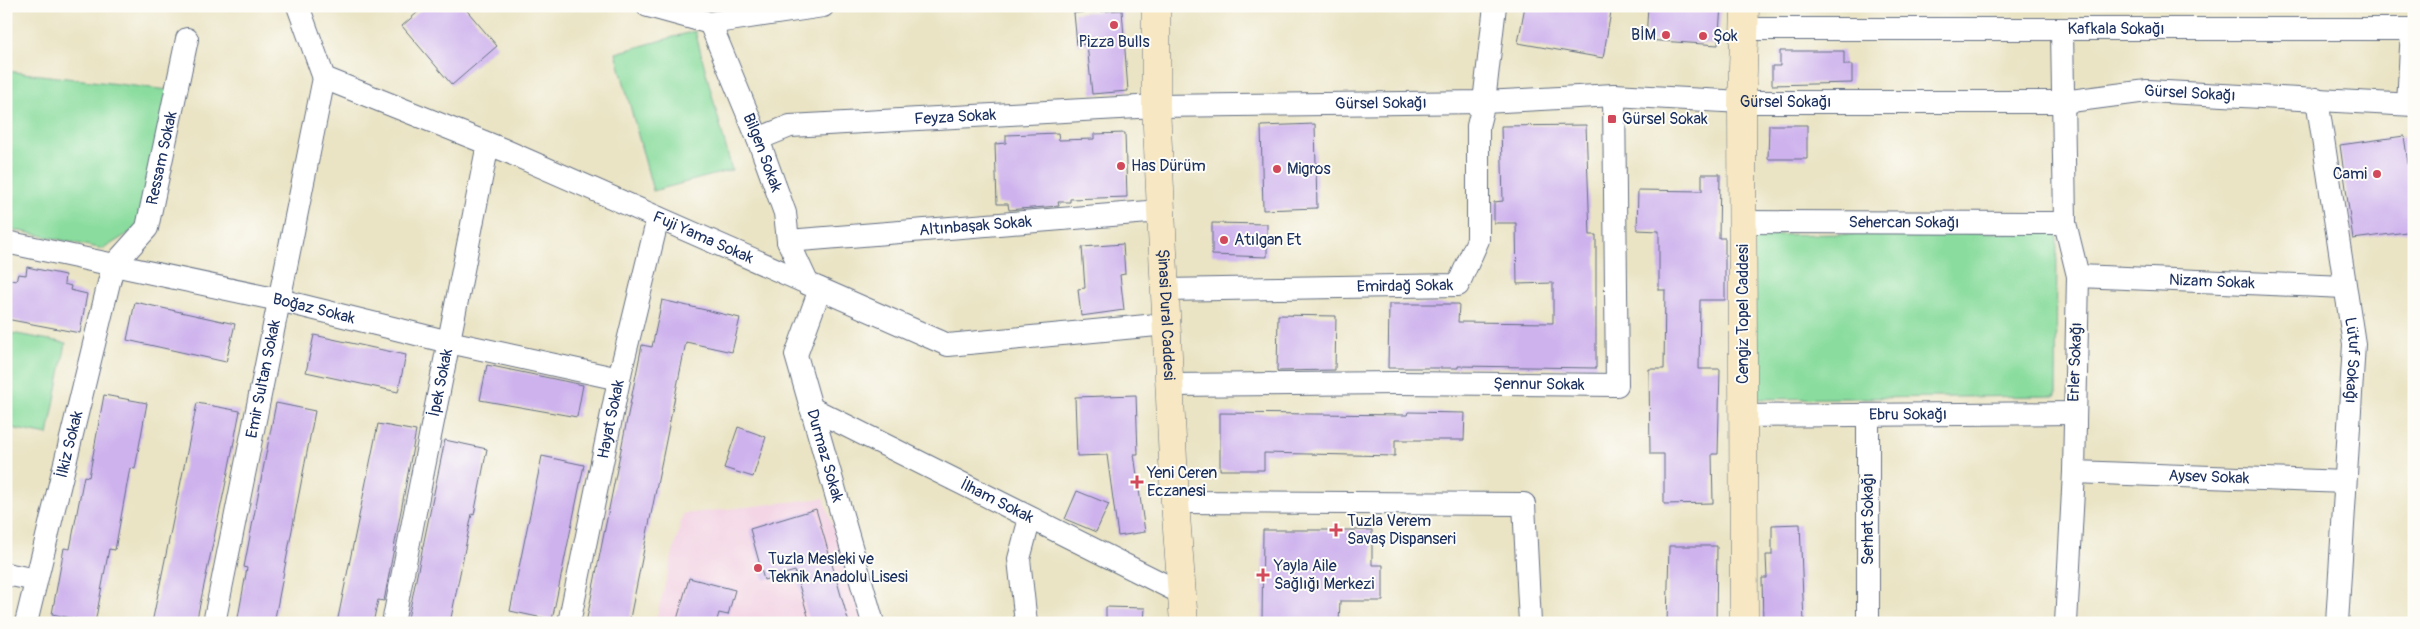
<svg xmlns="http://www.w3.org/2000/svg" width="2420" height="629" viewBox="0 0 2420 629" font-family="Pangolin,sans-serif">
<rect width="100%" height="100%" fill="#fdfcf7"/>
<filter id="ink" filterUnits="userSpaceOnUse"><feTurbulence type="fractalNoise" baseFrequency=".02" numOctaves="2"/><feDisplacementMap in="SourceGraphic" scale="10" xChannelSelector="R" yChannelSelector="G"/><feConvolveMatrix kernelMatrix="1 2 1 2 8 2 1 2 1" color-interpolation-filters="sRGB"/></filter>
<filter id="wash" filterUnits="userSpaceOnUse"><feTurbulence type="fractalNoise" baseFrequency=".0096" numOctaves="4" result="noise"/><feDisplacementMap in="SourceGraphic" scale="20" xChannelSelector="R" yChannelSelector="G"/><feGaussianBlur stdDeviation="1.12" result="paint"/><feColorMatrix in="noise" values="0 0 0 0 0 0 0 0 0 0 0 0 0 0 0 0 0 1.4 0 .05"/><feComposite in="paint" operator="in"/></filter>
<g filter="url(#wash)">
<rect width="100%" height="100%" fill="#eae4c5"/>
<path fill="#f2cfe2" d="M824,498l40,125h-209l28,-109z"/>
<g fill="#89dc9d" stroke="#52867e">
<path d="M695,31l37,139 -79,21 -37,-138z"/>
<path d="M6,71l163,19 -27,135 -39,24 -97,-21z"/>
<path d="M2057,232l-1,164 -304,3 1,-164z"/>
<path d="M6,332l60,11 -18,92 -42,-8z"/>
</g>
<g id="blocks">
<g fill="#ceb2ed">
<path d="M425,6h38l34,40 -45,39 -50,-59z"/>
<path d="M1525,6h87l-9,52 -85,-15z"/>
<path d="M1648,6h73l-3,39 -72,-5z"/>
<path d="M1122,10l6,81 -36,3 -5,-50 -10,1 -3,-32z"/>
<path d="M1780,51h64v14h8v18l-80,2v-19h8z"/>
<path d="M1315,124l2,84 -54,2 -2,-84z"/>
<path d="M1586,125l4,110h6v133l-138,-2v2h-70l1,-64h70l-1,18 95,1v-40l-36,1 -1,-61h-22v-21l9,-1 -2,-75z"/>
<path d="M1769,125h38v34h-39z"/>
<path d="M1058,133l1,7 35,-1v-5l31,-1 2,64 -57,2v3h-12l1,4 -40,3 -10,1 -1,-6h-11l-2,-60 11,-1v-8z"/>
<path d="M2404,136l10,68v27l-61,8 -13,-94z"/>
<path d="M1702,174h18l-1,64h6v62h-25l-1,69h21l-2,85h-6l1,49 -49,1v-50h-14l-1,-85h15l1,-79h-6v-59l-22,-1 1,-40 64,1z"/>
<path d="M1212,223l55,1v33l-55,-2z"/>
<path d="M1123,244l2,30 -5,1 4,35 -43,6 -3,-27 7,-1 -3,-41z"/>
<path d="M27,267l38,8 -1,9 7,2 -1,4 17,4 -7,39 -74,-14v-40l10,2 2,-7 8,1z"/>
<path d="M662,300l78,18 -8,34 -46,-10 -57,281h-43l56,-278 10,2z"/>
<path d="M135,302l100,22 -9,38 -99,-22z"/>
<path d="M1278,315l58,1 -1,54 -58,1z"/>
<path d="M314,335l92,20 -8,37 -92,-20z"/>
<path d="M487,365l96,20 -6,32 -97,-17z"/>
<path d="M104,395l43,8 -12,66 -5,-1 -15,82 -6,-1 -14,74 -43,-9 12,-66 6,1 14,-73 5,1z"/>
<path d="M1136,395l2,59h-4l11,78 -27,4 -11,-81 -30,1 -2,-59z"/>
<path d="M197,403l43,8 -13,66 -31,146h-44z"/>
<path d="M276,403l39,8 -41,212h-37l10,-55 -3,-1z"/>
<path d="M1408,412l57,1 -1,27h-69v16l-131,-3v17h-44v-57l187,2z"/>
<path d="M378,424l38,7 -32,170 -6,-1 -5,23h-36z"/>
<path d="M738,427l28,10 -13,40 -29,-9z"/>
<path d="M445,440l42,9 -13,66 -2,-1 -22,109h-43z"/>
<path d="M542,456l42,9 -32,155 -42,-9z"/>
<path d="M1077,491l32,13 -13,28 -31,-13z"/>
<path d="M816,509l33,114h-39l-15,-52 -31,9 -14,-51z"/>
<path d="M1800,524l4,99h-41l-1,-45h5l-1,-23h6v-30z"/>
<path d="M1263,530h109v35h11v36h-43l-1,22h-77z"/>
<path d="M1669,546h48l-1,77h-49z"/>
<path d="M689,578l46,12 -7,25 -9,-2 -3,10h-40z"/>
<path d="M1106,607l39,1 -1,15h-38z"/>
</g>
</g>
</g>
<g filter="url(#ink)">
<use href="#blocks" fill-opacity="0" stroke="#636e82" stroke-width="1"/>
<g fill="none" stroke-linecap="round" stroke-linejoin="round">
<g stroke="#636e82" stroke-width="24">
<g id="street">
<path id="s1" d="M298,6l26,72 180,72 444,195 219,-21"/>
<path d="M648,6l62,17 113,-17"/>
<path id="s2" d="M710,23l48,116 27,74 3,28 20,43"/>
<path id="s3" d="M1744,29h668l-4,75"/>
<path d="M2062,29l3,194 13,53 -4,196 -8,151"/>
<path id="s4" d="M2317,99l37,245 -17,279"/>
<path id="s5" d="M758,139l32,-13 366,-20 328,-4 130,-7 128,7h321l84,-11 267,14"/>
<path id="s6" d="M1743,222l322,1"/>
<path id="s7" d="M788,241l373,-30"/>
<path id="s8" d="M6,242l273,58 170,42 170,37"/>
<path id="s9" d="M2078,276l267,11"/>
<path id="s10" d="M820,289l-24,66 77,268"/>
<path id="s11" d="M1165,290l293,-5 20,-45v-114l6,-24 11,-96"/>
<path id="s12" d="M1170,385l227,-2 220,2 -3,-290"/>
<path id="s13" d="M811,408l370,185"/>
<path id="s14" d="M1743,416l331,-3"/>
<path d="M1868,416v207"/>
<path id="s15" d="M2074,472l271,10"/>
<path d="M1175,502l349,2 6,119"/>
<path d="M6,574l30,6"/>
<path id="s16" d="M26,623l87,-357 34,-38 40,-189"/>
<path id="s17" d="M214,623l110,-545"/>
<path id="s18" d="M393,623l95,-479"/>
<path id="s19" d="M569,623l52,-253 37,-152"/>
<path d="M1026,623l-7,-64 11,-41"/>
</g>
</g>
<g stroke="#636e82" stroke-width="29">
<g id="secondary">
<path id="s20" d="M1156,6v100l19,396 9,121"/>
<path d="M1744,623l-2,-521 3,-96"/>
</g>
</g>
<use href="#street" stroke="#fff" stroke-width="22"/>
<use href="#secondary" stroke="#f7e8c3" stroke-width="28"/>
</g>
</g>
<g fill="#d1495b" stroke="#fdfcf7" stroke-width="2">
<circle cx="1114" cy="25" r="5"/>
<circle cx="1666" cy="35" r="5"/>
<circle cx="1703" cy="36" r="5"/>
<rect x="1607" y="114" width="10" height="10" rx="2.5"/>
<circle cx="1121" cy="166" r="5"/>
<circle cx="1277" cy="169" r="5"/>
<circle cx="2377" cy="174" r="5"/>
<circle cx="1224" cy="240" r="5"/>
<path d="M1134.5 474.5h5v5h5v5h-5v5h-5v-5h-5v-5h5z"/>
<path d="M1333.5 522.5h5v5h5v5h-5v5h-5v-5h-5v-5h5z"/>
<circle cx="758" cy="568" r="5"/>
<path d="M1260.5 567.5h5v5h5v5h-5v5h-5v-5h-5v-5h5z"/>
</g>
<g text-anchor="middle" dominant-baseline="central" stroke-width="4" stroke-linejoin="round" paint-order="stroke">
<g font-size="16" fill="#1b2f5e" stroke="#fdfcf7">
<text stroke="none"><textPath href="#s3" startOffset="372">Kafkala Sokağı</textPath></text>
<text stroke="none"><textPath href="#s5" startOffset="1436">Gürsel Sokağı</textPath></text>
<text stroke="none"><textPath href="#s5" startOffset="1031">Gürsel Sokağı</textPath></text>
<text stroke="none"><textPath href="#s5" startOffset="626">Gürsel Sokağı</textPath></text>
<text stroke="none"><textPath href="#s5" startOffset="200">Feyza Sokak</textPath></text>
<text stroke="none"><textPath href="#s2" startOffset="140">Bilgen Sokak</textPath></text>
<text stroke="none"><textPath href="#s16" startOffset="490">Ressam Sokak</textPath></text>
<text stroke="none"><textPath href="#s6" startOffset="161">Sehercan Sokağı</textPath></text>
<text stroke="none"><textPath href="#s7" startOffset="188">Altınbaşak Sokak</textPath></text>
<text stroke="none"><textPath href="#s1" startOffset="488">Fuji Yama Sokak</textPath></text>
<text stroke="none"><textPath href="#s9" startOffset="134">Nizam Sokak</textPath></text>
<text stroke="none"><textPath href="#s11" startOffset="240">Emirdağ Sokak</textPath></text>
<text stroke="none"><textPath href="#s8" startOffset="315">Boğaz Sokak</textPath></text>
<text transform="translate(1743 314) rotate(-90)">Cengiz Topel Caddesi</text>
<text stroke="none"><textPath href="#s20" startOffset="309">Şinasi Dural Caddesi</textPath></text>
<text stroke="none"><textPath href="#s4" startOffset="264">Lütuf Sokağı</textPath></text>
<text transform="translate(2075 362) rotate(-88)">Erler Sokağı</text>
<text stroke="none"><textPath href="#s17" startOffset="249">Emir Sultan Sokak</textPath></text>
<text stroke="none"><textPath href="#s18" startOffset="245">İpek Sokak</textPath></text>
<text stroke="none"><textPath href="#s12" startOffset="369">Şennur Sokak</textPath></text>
<text stroke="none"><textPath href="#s14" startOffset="165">Ebru Sokağı</textPath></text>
<text stroke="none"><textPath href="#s19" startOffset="208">Hayat Sokak</textPath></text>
<text stroke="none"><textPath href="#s16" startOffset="184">İlkiz Sokak</textPath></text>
<text stroke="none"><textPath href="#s10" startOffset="175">Durmaz Sokak</textPath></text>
<text stroke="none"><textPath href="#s15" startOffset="135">Aysev Sokak</textPath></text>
<text stroke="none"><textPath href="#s13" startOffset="208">İlham Sokak</textPath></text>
<text transform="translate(1868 519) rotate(-90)">Serhat Sokağı</text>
</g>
<g font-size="16" fill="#1b2f5e" stroke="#fdfcf7" text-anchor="start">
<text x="1656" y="35" text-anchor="end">BİM</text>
<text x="1713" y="36">Şok</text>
<text x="1114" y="42" text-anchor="middle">Pizza Bulls</text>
<text x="1622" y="119">Gürsel Sokak</text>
<text x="1131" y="166">Has Dürüm</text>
<text x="1287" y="169">Migros</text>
<text x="2367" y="174" text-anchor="end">Cami</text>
<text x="1234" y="240">Atılgan Et</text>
<text x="1147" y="473">Yeni Ceren<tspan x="1147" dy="18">Eczanesi</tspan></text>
<text x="1347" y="521">Tuzla Verem<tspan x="1347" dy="18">Savaş Dispanseri</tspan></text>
<text x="768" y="559">Tuzla Mesleki ve<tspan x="768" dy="18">Teknik Anadolu Lisesi</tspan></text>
<text x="1274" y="566">Yayla Aile<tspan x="1274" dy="18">Sağlığı Merkezi</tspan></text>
</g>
</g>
<rect width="2420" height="629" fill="none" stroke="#fdfcf7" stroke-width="25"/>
</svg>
